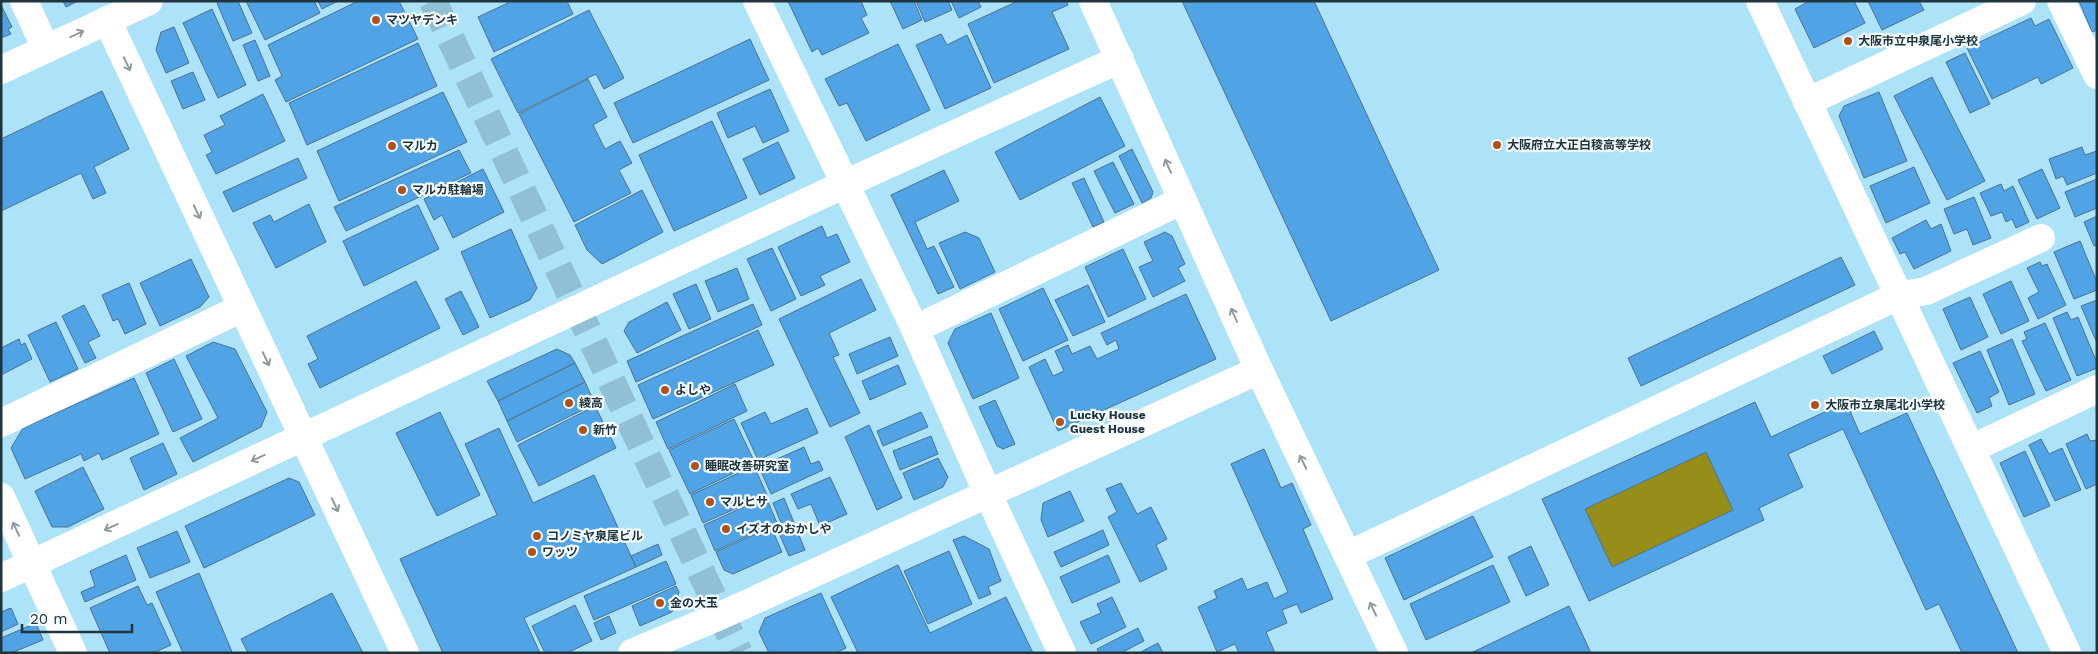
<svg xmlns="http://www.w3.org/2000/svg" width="2098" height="654" viewBox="0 0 2098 654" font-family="'Work Sans','Noto Sans JP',sans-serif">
<rect width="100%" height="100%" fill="#ade3f9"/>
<path fill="#958d18" d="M1706,452l27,58 -121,57 -27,-58z"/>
<g fill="#50a4e6" stroke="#4c708f" fill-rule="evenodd">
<path d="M63,1h15l-12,6z"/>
<path d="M220,1h18l14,32 -19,8 -16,-38z"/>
<path d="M246,1h68l6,12 -55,27z"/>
<path d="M318,1h20l-16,8z"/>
<path d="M358,1h41l19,38 -132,63 -11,-22 7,-4 -14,-31z"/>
<path d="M507,1h60l6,13 -79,38 -16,-35 30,-14z"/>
<path d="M788,1h73l6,14 -6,3 8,15 -47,22 -4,-7 -6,4z"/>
<path d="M890,1h24l8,19 -19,9z"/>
<path d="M916,1h32l4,9 -27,12z"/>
<path d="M951,1h27l3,6 -22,11z"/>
<path d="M1018,1h49l1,4 -16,7 17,37 -75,34 -26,-59z"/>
<path d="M1182,1h132l125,269 -108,51z"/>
<path d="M1809,1h45l11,22 -51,25 -19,-39z"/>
<path d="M1868,1h51l5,9 -42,20z"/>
<path d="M2079,1h18v29l-5,2z"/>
<path d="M1,5l11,22 -4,2 3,5 -10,4z"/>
<path d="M212,9l34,76 -28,13 -35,-75z"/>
<path d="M589,10l35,68 -20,11 -8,-15 -78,39 -27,-54z"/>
<path d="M2031,18l4,8 14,-7 24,49 -32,16 -3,-7 -46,22 -25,-51z"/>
<path d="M174,27l15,36 -23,10 -10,-23 5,-18z"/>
<path d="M941,34l6,11 20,-10 24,53 -46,21 -29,-64z"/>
<path d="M750,39l19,41 -136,63 -19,-40z"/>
<path d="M255,40l15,36 -12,5 -15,-36z"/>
<path d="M418,43l19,43 -130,59 -18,-42z"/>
<path d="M898,44l32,66 -64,31 -19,-38 -8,3 -14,-27z"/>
<path d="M1965,53l25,51 -20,9 -24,-51z"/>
<path d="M193,72l12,28 -22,9 -12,-28z"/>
<path d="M1932,77l53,104 -38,19 -53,-104z"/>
<path d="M588,79l19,38 -14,8 12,24 15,-8 12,22 -13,7 12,23 -57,29 -55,-108z"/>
<path d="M770,89l19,42 -26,12 -8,-17 -27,12 -11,-25z"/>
<path d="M102,91l27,58 -35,18 12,26 -13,6 -12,-26 -80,38v-72z"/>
<path d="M443,92l24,50 -128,59 -22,-50z"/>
<path d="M1879,92l28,69 -43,17 -25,-62 5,-10z"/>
<path d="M263,94l22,47 -69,33 -10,-19 6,-3 -8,-17 21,-10 -5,-9z"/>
<path d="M1100,97l25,49 -105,54 -25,-48z"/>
<path d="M712,121l35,77 -73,33 -35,-76z"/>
<path d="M778,142l17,36 -35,17 -17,-36z"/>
<path d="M2082,147l3,8 12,-4v22l-30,12 -4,-9 -7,3 -7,-20z"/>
<path d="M1132,149l21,43 -2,6 -9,5 -23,-47z"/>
<path d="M459,150l12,23 -125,58 -12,-24z"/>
<path d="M298,158l9,20 -74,34 -10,-20z"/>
<path d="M1113,162l21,42 -19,9 -21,-42z"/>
<path d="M1914,167l16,36 -44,20 -16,-37z"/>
<path d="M483,169l21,43 -51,26 -11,-23 -8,5 -10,-21z"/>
<path d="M2042,169l18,39 -23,11 -19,-39z"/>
<path d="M944,170l15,31 -44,21 12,27 7,-3 20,41 -16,7 -47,-99z"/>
<path d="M1084,178l20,44 -11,5 -21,-44z"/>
<path d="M2097,179v29l-22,9 -10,-25z"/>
<path d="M2001,184l3,7 9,-5 16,36 -13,6 -4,-9 -6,3 -4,-10 -11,4 -11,-23z"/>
<path d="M642,190l21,42 -61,32 -15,-14 -12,-25z"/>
<path d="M1974,197l17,41 -18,7 -6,-16 -13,5 -10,-25z"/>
<path d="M309,204l17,38 -50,26 -23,-45 17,-8 4,7z"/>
<path d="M418,205l21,44 -75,37 -21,-45z"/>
<path d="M2097,216v29l-3,1 -10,-24z"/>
<path d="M1926,220l5,9 10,-5 10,27 -37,18 -9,-17 -5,2 -8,-16z"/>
<path d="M822,226l5,12 10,-4 13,28 -30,14 5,9 -24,11 -23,-49z"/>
<path d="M511,229l26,59 -7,12 -40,18 -29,-66z"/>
<path d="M965,232l14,6 16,34 -35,17 -21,-46z"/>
<path d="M1165,232l7,4 13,28 -7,4 7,13 -32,16 -14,-30 14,-6 -9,-19z"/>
<path d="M2080,241l17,41v8l-23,9 -20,-47z"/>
<path d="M772,248l24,51 -25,12 -24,-52z"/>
<path d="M1123,249l23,50 -38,18 -23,-50z"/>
<path d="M1841,257l14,28 -214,101 -13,-28z"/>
<path d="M191,259l18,38 -9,10 -40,19 -20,-43z"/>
<path d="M2040,262l2,4 5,-2 19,41 -28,14 -10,-21 11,-6 -12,-24z"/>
<path d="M737,268l12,31 -31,13 -13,-31z"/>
<path d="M861,279l15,31 -47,23 10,22 -6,2 27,56 -30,14 -51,-108z"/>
<path d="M416,281l24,47 -120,60 -12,-24 10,-5 -11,-23z"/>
<path d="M2011,281l18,40 -28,13 -18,-40z"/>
<path d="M129,283l17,41 -21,10 -7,-15 -5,2 -11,-26z"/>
<path d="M696,284l15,35 -22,10 -16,-35z"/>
<path d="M1088,285l17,37 -32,14 -18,-36z"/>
<path d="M1043,288l25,52 -45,21 -24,-52z"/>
<path d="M461,291l18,36 -16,8 -18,-36z"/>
<path d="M1186,294l30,65 -158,72 -29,-64 16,-8 8,17 11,-5 -9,-20 13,-6 4,9 18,-8 7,13 22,-10 -3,-9 -9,5 -6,-12z"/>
<path d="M1970,297l18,40 -27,13 -18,-41z"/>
<path d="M2097,300v43l-16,-37z"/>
<path d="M667,302l14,28 -44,23 -13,-22 5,-9z"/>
<path d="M753,304l9,21 -126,57 -9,-21z"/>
<path d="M84,305l16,31 -12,6 8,16 -11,5 -23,-47z"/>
<path d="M2067,312l4,8 7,-3 19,46v5l-20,8 -24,-58z"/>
<path d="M991,313l28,65 -46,21 -25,-56 7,-14z"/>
<path d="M56,322l22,47 -28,13 -22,-47z"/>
<path d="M2045,323l26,57 -25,11 -24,-50 5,-2 -3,-7z"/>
<path d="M758,330l16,35 -121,54 -15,-34z"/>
<path d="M1874,331l9,18 -51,25 -9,-18z"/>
<path d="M890,337l8,19 -41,18 -8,-20z"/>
<path d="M19,339l2,6 4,-2 7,16 -31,16v-27z"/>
<path d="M2012,339l23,55 -26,11 -22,-55z"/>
<path d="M213,342l22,7 32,63 -6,15 -68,35 -13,-24 38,-20 -32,-62z"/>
<path d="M557,349l13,6 5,8 -77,38 -11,-20z"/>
<path d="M1980,351l19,41 -10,6 3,8 -15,7 -24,-50z"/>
<path d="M174,359l28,60 -29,13 -27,-59z"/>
<path d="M575,363l10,19 -78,39 -9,-20z"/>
<path d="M898,365l8,19 -36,16 -8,-19z"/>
<path d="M134,378l25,56 -57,26 -3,-7 -15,8 -3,-7 -56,25 -14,-31 12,-20z"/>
<path d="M585,382l10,22 -78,38 -10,-21z"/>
<path d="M735,384l12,27 -79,38 -12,-27z"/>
<path d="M995,400l20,44 -12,5 -6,-3 -18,-39z"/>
<path d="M1755,402l16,35 75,-35 14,32 47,-21 111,240h-56l-23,-49 -13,6 -83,-181 -55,25 15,33 -44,21 5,12 -175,81 -47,-102zM1706,452l27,58 -121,57 -27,-58z"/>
<path d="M595,406l21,42 -77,38 -21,-41z"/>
<path d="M807,408l11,25 -60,27 -17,-37 24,-11 6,12z"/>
<path d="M440,412l40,83 -43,21 -41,-83z"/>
<path d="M921,412l7,15 -45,19 -6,-15z"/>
<path d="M734,419l21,44 -65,31 -21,-44z"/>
<path d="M869,425l33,73 -25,12 -32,-73z"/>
<path d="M499,428l34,75 61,-28 42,92 -112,51 16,35h-97l-43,-94 97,-44 -32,-71z"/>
<path d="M2087,434l3,7 7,-1v44l-11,5 -20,-45z"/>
<path d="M931,436l7,18 -38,16 -7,-19z"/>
<path d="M2041,439l8,15 13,-6 19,42 -26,11 -26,-56z"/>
<path d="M163,443l14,31 -33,16 -14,-32z"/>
<path d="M804,447l7,17 8,-3 4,9 -52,24 -12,-27z"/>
<path d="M1264,449l17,39 11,-5 19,42 -8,4 30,70 -32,14 -4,-9 -15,6 5,13 -21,9 9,21h-36l-4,-9 -18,8 -19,-45 19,-9 -3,-7 28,-13 5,12 20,-8 7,17 14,-7 -57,-128z"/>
<path d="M2025,451l25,55 -26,11 -24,-54z"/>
<path d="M938,458l10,19 -5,10 -29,13 -11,-27z"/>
<path d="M754,466l13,29 -64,28 -12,-28z"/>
<path d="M83,467l21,42 -36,18h-16l-17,-36z"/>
<path d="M830,477l17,37 -27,12 -9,-22 -13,5 -7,-15z"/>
<path d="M289,478l10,4 16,33 -111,53 -19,-42z"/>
<path d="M1121,483l16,31 14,-7 16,32 -11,6 11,24 -27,13 -32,-65 9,-5 -11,-23z"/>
<path d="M1070,491l14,30 -36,16 -7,-17 2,-17z"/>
<path d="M766,497l11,26 -62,28 -11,-26z"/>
<path d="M784,498l21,52 -16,6 -11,-25 5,-3 -10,-25z"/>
<path d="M1473,516l20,41 -89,43 -19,-42z"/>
<path d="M771,527l11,25 -49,22 -9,-4 -8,-18z"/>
<path d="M1103,530l6,15 -48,22 -7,-15z"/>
<path d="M177,531l13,31 -40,16 -13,-30z"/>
<path d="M964,536l25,13 12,32 -13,6 3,7 -12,5 -26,-59z"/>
<path d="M658,544l4,11 -26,12 -5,-11z"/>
<path d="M1531,546l18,39 -23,11 -18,-39z"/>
<path d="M949,551l23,53 -44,20 -24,-53z"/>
<path d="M126,555l10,25 -51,22 -4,-10 14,-6 -5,-15z"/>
<path d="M1108,555l12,27 -48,21 -12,-26z"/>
<path d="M666,561l10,23 -82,36 -10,-24z"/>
<path d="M898,565l32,68 76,-36 27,56h-175l-27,-56z"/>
<path d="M1493,565l17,37 -84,38 -16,-36z"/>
<path d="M199,573l33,79 -2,1h-47l-27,-61z"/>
<path d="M138,586l9,19 5,-2 19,42 -18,8h-43l-20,-45z"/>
<path d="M676,586l3,6 -7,20 -32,14 -8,-20z"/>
<path d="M332,593l31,60h-115l-7,-14z"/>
<path d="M821,593l25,55 -10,5h-67l-10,-21 6,-14z"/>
<path d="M1112,597l14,30 -35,17 -11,-22 21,-9 -4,-9z"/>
<path d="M575,605l17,36 -25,12h-22l-13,-27z"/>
<path d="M1569,606l22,47h-120z"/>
<path d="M11,608l7,16 -17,8v-20z"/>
<path d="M609,616l7,17 -15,7 -7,-17z"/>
<path d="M36,623l7,17 -32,13h-10v-15z"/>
<path d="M1138,628l6,13 -23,12h-22l-2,-4z"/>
<path d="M1158,643l5,10h-24z"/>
</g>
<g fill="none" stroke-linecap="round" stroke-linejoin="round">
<path stroke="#91c0d4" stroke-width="28" stroke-dasharray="28 14" stroke-linecap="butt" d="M433,1l306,652"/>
<g stroke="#fff" stroke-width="28">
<path d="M24,1l22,48"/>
<path d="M757,1l158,328 73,165 74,159"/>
<path d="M1093,1l166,369 135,283"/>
<path d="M1760,1l307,652"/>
<path d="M2061,1l36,74"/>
<path d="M107,20l298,633"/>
<path d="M1,70l148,-69"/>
<path d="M1807,102l215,-101"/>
<path d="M915,329l268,-129"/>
<path d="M1,423l241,-115"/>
<path d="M1971,449l126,-60"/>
<path d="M1,497l72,156"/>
<path d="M1348,555l550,-259 28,-5 115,-53"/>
<path d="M1,578l844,-394 275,-125"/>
<path d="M632,653l90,-38 537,-245"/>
</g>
</g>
<defs><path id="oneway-shaft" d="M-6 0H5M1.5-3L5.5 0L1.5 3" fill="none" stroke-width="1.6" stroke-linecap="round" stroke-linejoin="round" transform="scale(1.25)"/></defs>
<g stroke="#909a9e">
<use href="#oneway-shaft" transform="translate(77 34) rotate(-25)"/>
<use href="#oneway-shaft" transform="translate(127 64) rotate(65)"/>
<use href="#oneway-shaft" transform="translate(1168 166) rotate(-114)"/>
<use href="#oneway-shaft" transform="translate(197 212) rotate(65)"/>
<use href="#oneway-shaft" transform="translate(1234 315) rotate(-114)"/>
<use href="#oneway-shaft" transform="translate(266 359) rotate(65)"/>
<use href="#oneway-shaft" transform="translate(258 458) rotate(155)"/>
<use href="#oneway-shaft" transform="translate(1303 462) rotate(-116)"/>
<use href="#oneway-shaft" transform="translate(335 505) rotate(65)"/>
<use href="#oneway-shaft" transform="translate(111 527) rotate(155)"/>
<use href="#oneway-shaft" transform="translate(16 529) rotate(-115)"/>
<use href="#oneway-shaft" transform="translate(1373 609) rotate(-115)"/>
</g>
<g fill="#b35019" stroke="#f6fcfe" stroke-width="2">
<circle cx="376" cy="20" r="5"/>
<circle cx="1848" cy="41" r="5"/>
<circle cx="1497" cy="145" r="5"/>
<circle cx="392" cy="146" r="5"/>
<circle cx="402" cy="190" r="5"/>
<circle cx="665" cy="390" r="5"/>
<circle cx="569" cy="403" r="5"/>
<circle cx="1815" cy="405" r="5"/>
<circle cx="1060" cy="422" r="5"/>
<circle cx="583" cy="430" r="5"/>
<circle cx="695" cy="466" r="5"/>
<circle cx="710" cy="502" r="5"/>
<circle cx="726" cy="529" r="5"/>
<circle cx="537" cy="536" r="5"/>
<circle cx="532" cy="552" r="5"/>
<circle cx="660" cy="603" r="5"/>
</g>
<g text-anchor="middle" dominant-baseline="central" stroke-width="4.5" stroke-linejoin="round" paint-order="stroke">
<g font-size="12" font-weight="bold" fill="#20353e" stroke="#f6fcfe" text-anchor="start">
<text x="386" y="20">マツヤデンキ</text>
<text x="1858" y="41">大阪市立中泉尾小学校</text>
<text x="1507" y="145">大阪府立大正白稜高等学校</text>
<text x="402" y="146">マルカ</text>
<text x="412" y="190">マルカ駐輪場</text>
<text x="675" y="390">よしや</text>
<text x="579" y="403">綾高</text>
<text x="1825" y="405">大阪市立泉尾北小学校</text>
<text x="1070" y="415">Lucky House<tspan x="1070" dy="14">Guest House</tspan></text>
<text x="593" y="430">新竹</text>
<text x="705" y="466">睡眠改善研究室</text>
<text x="720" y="502">マルヒサ</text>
<text x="736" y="529">イズオのおかしや</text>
<text x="547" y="536">コノミヤ泉尾ビル</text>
<text x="542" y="552">ワッツ</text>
<text x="670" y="603">金の大玉</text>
</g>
</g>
<rect width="2098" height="654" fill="none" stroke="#20353e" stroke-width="5"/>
<path d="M22 624v8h110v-8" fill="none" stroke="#20353e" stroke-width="2.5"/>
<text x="30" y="624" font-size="15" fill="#20353e" stroke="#f6fcfe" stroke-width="4" paint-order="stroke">20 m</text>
</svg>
